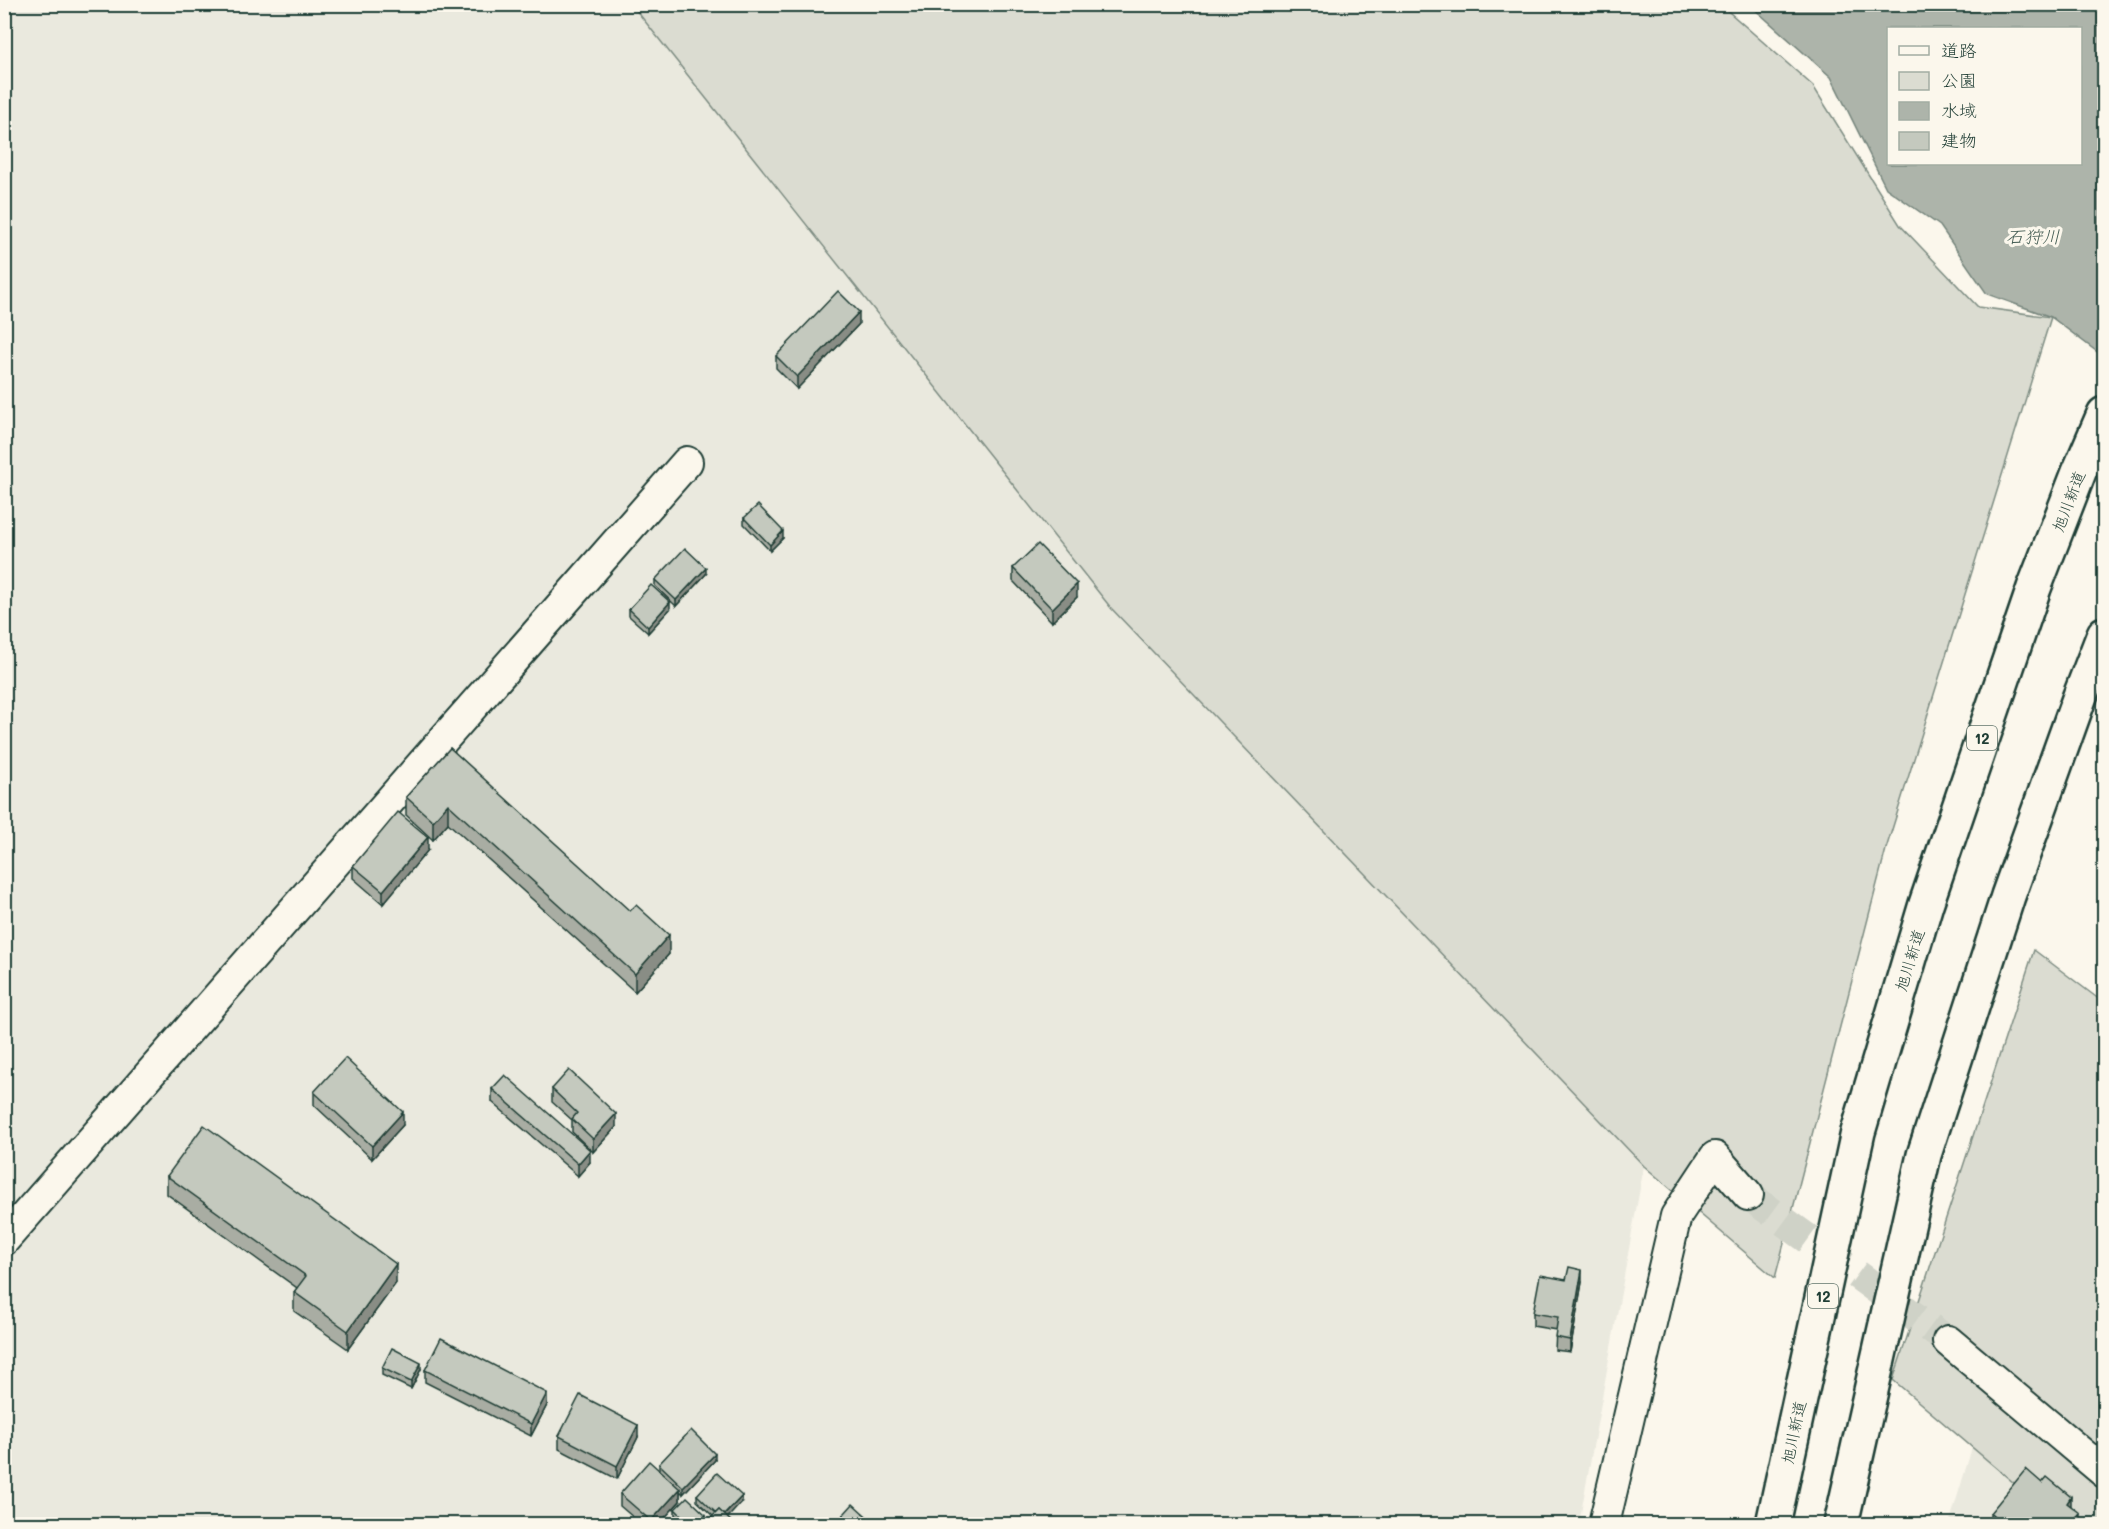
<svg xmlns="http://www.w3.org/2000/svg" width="2109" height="1529" viewBox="0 0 2109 1529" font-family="Mali,'Klee One',sans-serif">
<rect width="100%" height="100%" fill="#fbf7ec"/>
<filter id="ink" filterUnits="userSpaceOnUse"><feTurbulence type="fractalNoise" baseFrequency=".0167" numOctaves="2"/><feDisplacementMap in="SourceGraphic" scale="12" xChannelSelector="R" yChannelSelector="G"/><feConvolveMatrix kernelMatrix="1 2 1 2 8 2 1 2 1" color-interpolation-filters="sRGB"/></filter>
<g filter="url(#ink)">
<g fill="#eae9de">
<path d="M5,5h627l479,603 533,558 -65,358h-1574z"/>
<path d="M1972,1448l90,76h-113z"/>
</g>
<g fill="#dbdcd1" stroke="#7d8c82" stroke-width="1.5">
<path d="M632,5h1089l92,81 87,139 78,82 73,10 -165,532 -111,429 -131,-112 -533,-558z"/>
<path d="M2034,950l70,53v521h-42l-169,-144z"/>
</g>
<path fill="#adb4aa" stroke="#74847b" stroke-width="1.5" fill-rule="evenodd" d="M1750,5h354v352l-53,-40 -64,-23 -47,-68 -54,-38 -55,-111zM1888,28h192v136h-192z"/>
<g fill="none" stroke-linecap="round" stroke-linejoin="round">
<path stroke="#cfd2c7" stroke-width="30" stroke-dasharray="30 15" stroke-linecap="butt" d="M1748,1195l200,146"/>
<g stroke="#1f3d34" stroke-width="34">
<g id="street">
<path d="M4,1240l683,-778"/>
<path d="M1948,1341l156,131"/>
<path d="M1604,1524l72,-308 39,-59 33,38"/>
</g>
</g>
<g stroke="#1f3d34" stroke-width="38">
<g id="highway">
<path d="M1773,1524l85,-392 68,-228 108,-316 45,-116 25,-58"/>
<path d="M1841,1524l83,-369 84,-259 72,-200 24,-62"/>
</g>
</g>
<use href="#street" stroke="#fbf7ec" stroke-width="30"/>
<use href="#highway" stroke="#fbf7ec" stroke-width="33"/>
</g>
<g fill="#a9ada3" stroke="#1f3d34" stroke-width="1.5">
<path d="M859,324l-62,65 -21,-21v-12z"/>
<path d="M744,518l39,20 -13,13 -26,-27z"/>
<path d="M1013,568l64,29 -25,25 -39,-41z"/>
<path d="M706,574l-30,32 -21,-20v-6z"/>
<path d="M629,609h41l-22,24 -19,-17z"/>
<path d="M450,748l219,206 -34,38 -187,-169 -15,17 -27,-25v-18z"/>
<path d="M428,850l-45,54 -30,-26v-12z"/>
<path d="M492,1089l98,73 -12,14 -86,-74z"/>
<path d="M552,1089l64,38 -23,25 -21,-20v-12l-20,-18z"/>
<path d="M314,1092l89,33 -31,34 -58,-54z"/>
<path d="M167,1176l229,107 -48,66 -54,-38v-19l3,-4 -130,-94z"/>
<path d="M1566,1280l16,2 -12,70 -15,-2 1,-20 -23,-4v-13z"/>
<path d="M382,1368l39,1 -10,20 -29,-14z"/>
<path d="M425,1370l122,35 -16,31 -106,-54z"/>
<path d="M559,1436l79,1 -21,42 -58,-30z"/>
<path d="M715,1460l-32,34 -3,-3v10l-21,23h-18l-21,-18v-12l39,-25v-5z"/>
<path d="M697,1495l45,7 -29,14 -16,-15z"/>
<path d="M2071,1507l9,17h-90v-11z"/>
<path d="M675,1509l31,13 -3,2h-19l-9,-9z"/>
</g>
<g fill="#898d85" stroke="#1f3d34" stroke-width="1.5">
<path d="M859,312v12l-62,65v-12z"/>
<path d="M783,531v7l-13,13v-6z"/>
<path d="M706,568v6l-30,32v-6z"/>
<path d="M1077,584v13l-25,25v-13z"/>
<path d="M670,602v7l-22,24v-6z"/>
<path d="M448,804v19l-15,17v-19z"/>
<path d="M428,837v13l-45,54v-13z"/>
<path d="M669,935v19l-34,38v-18z"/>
<path d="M9,1018v13l-5,5v-13z"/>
<path d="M403,1112v13l-31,34v-13z"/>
<path d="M616,1114v13l-23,25v-13z"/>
<path d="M590,1150v12l-12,14v-12z"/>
<path d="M396,1264v19l-48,66v-18z"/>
<path d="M1582,1270v12l-12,70v-12z"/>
<path d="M421,1363v6l-10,20v-7z"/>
<path d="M547,1393v12l-16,31v-12z"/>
<path d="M638,1425v12l-21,42v-13z"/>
<path d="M715,1454v6l-32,34v-7z"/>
<path d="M680,1489v12l-21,23h-8v-3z"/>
<path d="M742,1496v6l-20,22v-6z"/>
<path d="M2071,1497v13l-4,-7z"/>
<path d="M2080,1513v11h-10z"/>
<path d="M706,1515v7l-3,2h-7z"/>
</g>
<g fill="#c4c9be" stroke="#1f3d34" stroke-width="1.5">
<path d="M838,291l21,21 -62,65 -21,-21z"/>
<path d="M758,505l25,26 -13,14 -26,-27z"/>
<path d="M1038,544l39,40 -25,25 -39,-41z"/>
<path d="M685,548l21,20 -30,32 -21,-20z"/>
<path d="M651,585l19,17 -22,25 -19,-18z"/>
<path d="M450,748l180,163 6,-6 33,30 -34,39 -187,-170 -15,17 -27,-24z"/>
<path d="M398,812l30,25 -45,54 -30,-25z"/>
<path d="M4,1014l5,4 -5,5z"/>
<path d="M345,1058l58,54 -31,34 -58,-54z"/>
<path d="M569,1070l47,44 -23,25 -21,-20 5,-6 -25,-24z"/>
<path d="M505,1075l85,75 -12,14 -86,-75z"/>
<path d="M204,1125l192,139 -48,67 -54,-39 12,-16 -139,-100z"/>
<path d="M1569,1267l13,3 -12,70 -15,-3 3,-20 -25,-4 7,-38 26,5z"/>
<path d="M441,1338l106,55 -16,31 -106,-54z"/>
<path d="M392,1348l29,15 -10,19 -29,-14z"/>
<path d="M580,1395l58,30 -21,41 -58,-30z"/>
<path d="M691,1430l24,24 -32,33 -24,-23z"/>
<path d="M649,1461l31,28 -29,32 -31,-27z"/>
<path d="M2026,1469l16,14 5,-6 24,20 -4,6 13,10 -10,11h-78l4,-5 -6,-6z"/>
<path d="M717,1473l25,23 -18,19 -5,-5 -3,3 -19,-18z"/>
<path d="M687,1497l19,18 -10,9h-6l-15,-15z"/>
<path d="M853,1504l22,20h-40z"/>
<path d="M719,1510l15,14h-29z"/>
</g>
</g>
<g text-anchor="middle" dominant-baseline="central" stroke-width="6" stroke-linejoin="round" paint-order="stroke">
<g fill="#fbf7ec" stroke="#61756b" stroke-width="1.5">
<rect x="1967" y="726" width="30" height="24" rx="4.5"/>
<rect x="1808" y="1284" width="30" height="24" rx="4.5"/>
</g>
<g font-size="15" font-weight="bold" fill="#1f3d34">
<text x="1982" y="738">12</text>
<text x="1823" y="1296">12</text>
</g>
<g font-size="16" fill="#1f3d34" stroke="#fbf7ec">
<text transform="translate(2068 501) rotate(-69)">旭川新道</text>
<text transform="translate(1909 960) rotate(-73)">旭川新道</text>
<text transform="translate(1793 1432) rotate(-78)">旭川新道</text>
</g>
<g font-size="18" font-style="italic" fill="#425b52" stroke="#fbf7ec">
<text x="2033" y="236">石狩川</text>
</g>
</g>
<rect width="2109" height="1529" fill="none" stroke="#fbf7ec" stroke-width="24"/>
<rect x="12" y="12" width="2085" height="1505" fill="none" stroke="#1f3d34" stroke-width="2" filter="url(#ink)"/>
<rect x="1887" y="27" width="195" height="138" fill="#fbf7ec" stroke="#a3ada2" stroke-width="1.5"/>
<rect x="1899" y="46" width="30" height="9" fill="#fbf7ec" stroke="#a3ada2" stroke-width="1.5"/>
<text x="1941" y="57" font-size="18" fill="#1f3d34">道路</text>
<rect x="1899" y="72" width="30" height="18" fill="#dbdcd1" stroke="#a3ada2" stroke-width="1.5"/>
<text x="1941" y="87" font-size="18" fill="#1f3d34">公園</text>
<rect x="1899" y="102" width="30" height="18" fill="#adb4aa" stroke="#a3ada2" stroke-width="1.5"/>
<text x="1941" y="117" font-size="18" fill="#1f3d34">水域</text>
<rect x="1899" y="132" width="30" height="18" fill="#c4c9be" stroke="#a3ada2" stroke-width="1.5"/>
<text x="1941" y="147" font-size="18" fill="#1f3d34">建物</text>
</svg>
